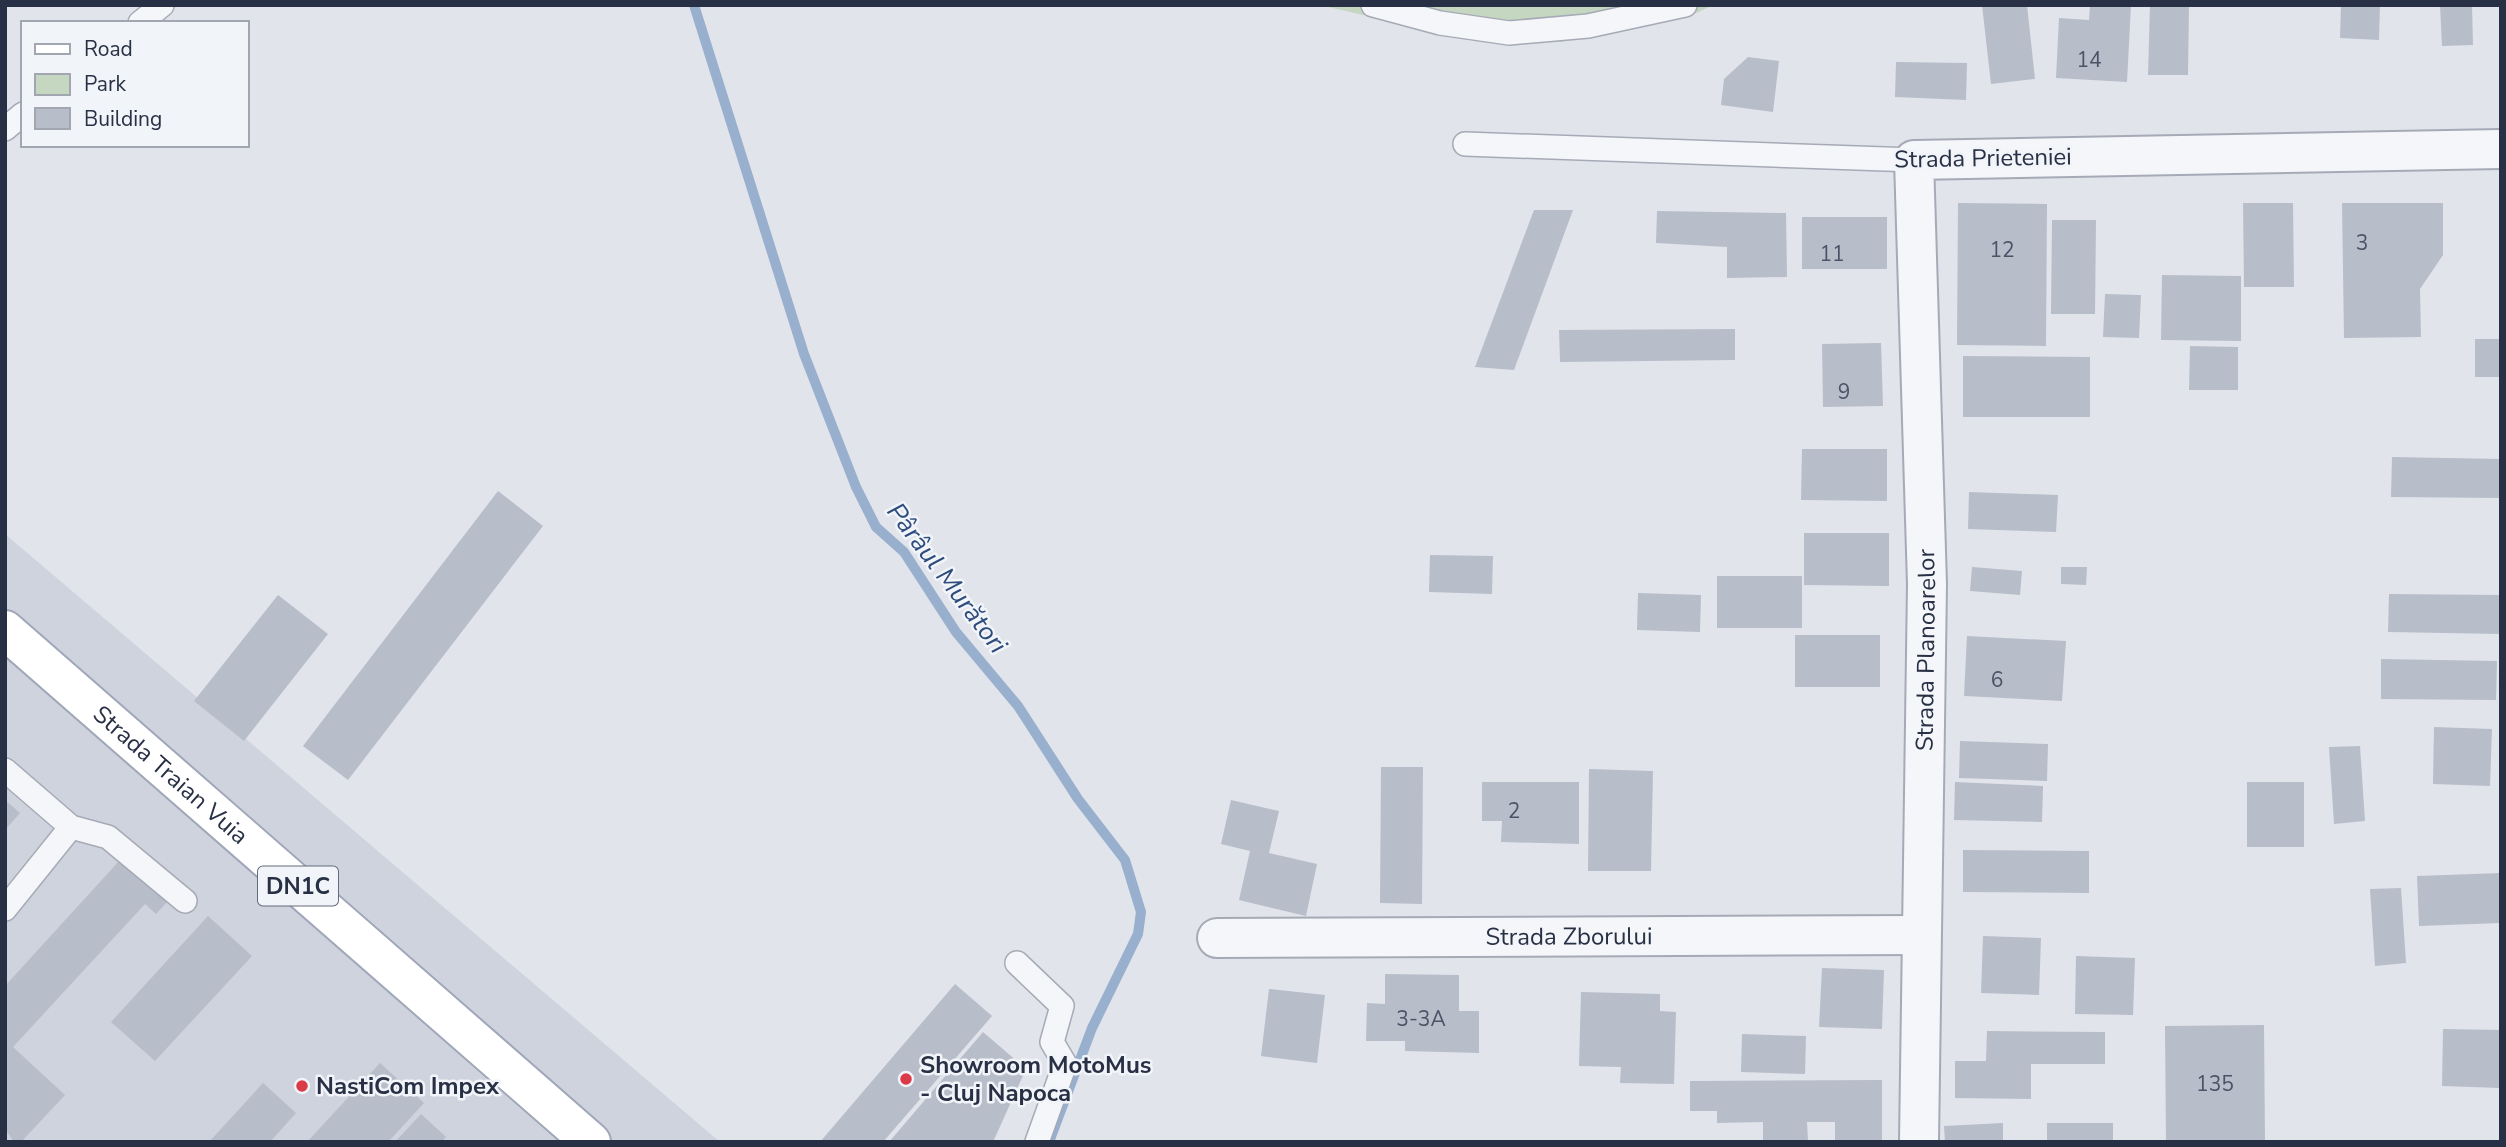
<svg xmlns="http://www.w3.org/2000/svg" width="2506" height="1147" viewBox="0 0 2506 1147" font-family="'Nunito Sans',sans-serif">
<rect width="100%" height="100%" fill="#e1e4eb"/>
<path fill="#cfd3dd" d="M5,534l715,608h-715z"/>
<path fill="#c5d6c1" d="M1320,5h393l-25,12 -127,25 -80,-4 -45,-6z"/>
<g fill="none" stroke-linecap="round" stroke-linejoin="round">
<path stroke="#99afce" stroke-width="10" d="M694,5l110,349 52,133 20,40 28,25 52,80 62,74 60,93 47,61 16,52 -3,22 -46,94 -43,114"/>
</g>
<g fill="#b8bdca">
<path d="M1982,5h45l8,74 -44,5z"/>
<path d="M2090,5h41l-4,77 -71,-4 3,-60 30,2z"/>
<path d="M2150,5h39l-1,70h-40z"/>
<path d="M2341,5h39l-1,35 -39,-2z"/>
<path d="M2440,5h32l1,40 -31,1z"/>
<path d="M1748,57l31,4 -6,51 -52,-7 3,-26z"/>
<path d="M1896,62l71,1 -1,37 -71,-3z"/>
<path d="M1958,203l89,1 -1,142 -89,-1z"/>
<path d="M2243,203h50l1,84h-50z"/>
<path d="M2342,203h101v52l-23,34 1,48 -77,1z"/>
<path d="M1534,210h39l-59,160 -39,-3z"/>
<path d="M1657,211l129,2 1,64 -60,1v-31l-71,-4z"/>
<rect x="1802" y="217" width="85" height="52"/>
<path d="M2052,220h44l-1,94h-44z"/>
<path d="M2162,275l79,1v65l-80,-1z"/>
<path d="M2105,294l36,1 -2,43 -36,-1z"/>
<path d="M1735,329v31l-175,2 -1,-32z"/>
<rect x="2475" y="339" width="26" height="38"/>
<path d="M1881,343l2,63 -60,1 -1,-63z"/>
<path d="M2190,346l48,1v43h-49z"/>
<path d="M1963,356l127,1v60h-127z"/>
<path d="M1802,449h85v52l-86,-1z"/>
<path d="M2392,457l109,2v39l-110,-1z"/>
<path d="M498,491l45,35 -195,254 -45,-34z"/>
<path d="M1969,492l89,3 -2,37 -88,-3z"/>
<path d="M1804,533h85v53l-85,-1z"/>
<path d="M1430,555l63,1 -1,38 -63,-2z"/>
<path d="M1972,567l50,4 -2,24 -50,-4z"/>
<path d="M2061,567h26l-1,18 -25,-1z"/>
<rect x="1717" y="576" width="85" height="52"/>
<path d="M1638,593l63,2 -1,37 -63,-2z"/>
<path d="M2389,594l112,1v39l-113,-2z"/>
<path d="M278,595l50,39 -84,107 -50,-40z"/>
<rect x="1795" y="635" width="85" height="52"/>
<path d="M1967,636l99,5 -4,60 -98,-5z"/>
<path d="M2381,659l116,2 -1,39 -115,-1z"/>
<path d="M2434,727l58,2 -2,57 -57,-2z"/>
<path d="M1960,741l88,3 -1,37 -88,-3z"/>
<path d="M2360,746l5,75 -31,3 -5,-77z"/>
<path d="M1381,767h42l-1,137 -42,-1z"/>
<path d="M1589,769l64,2 -2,100h-63z"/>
<path d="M1482,782h97v62l-78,-2 1,-21h-20z"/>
<path d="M1955,782l88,4 -1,36 -88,-2z"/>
<rect x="2247" y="782" width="57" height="65"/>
<path d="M5,800l15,13 -15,17z"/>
<path d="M1231,800l48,11 -10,42 48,11 -11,52 -67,-16 11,-49 -29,-7z"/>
<path d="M1963,850l126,1v42l-126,-1z"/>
<path d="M120,860l48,41 -12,13 -11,-10 -132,143 52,48 -44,47h-7l-9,-13v-143z"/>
<path d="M2501,873v50l-82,3 -2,-50z"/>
<path d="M2401,888l5,75 -31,3 -5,-77z"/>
<path d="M208,916l44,40 -97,105 -44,-39z"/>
<path d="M1983,936l58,2 -2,57 -58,-2z"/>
<path d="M2076,956l59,2 -2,57 -58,-1z"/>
<path d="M1822,968l62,2 -2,59 -63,-2z"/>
<path d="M1385,974l74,1v36h20v42l-74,-2v-10h-39l1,-38 18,1z"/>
<path d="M955,984l37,32 -109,126h-63z"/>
<path d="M1269,989l56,6 -8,68 -56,-7z"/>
<path d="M1581,992l79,2v17l16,1 -2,72 -54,-1 1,-16 -42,-1z"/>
<path d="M2264,1025l1,117h-99l-1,-116z"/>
<path d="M2443,1029l58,1 -1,58 -58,-2z"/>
<path d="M1987,1031l118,1v32h-74v35l-76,-1v-37h31z"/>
<path d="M983,1032l43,37 -33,73h-104z"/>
<path d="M1742,1034l64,2 -1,38 -64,-2z"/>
<path d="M380,1063l44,40 -36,39h-81z"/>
<path d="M1882,1080v60l-47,1v-19h-28l1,18 -45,1v-19l-46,1v-12h-27v-30z"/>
<path d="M263,1083l33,30 -26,29h-61z"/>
<path d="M421,1114l25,23 -5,5h-46z"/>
<path d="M2003,1123v19h-58l-1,-16z"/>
<rect x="2047" y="1123" width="66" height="19"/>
</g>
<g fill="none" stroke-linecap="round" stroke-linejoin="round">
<g stroke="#a6aab6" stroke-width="26">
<g id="service">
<path d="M1373,5l67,18 69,10 79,-7 97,-21"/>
<path d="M140,23l22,-18"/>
<path d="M5,129l18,-15"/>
<path d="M1465,144l449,16"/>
<path d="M5,770l66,57 37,10 77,64"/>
<path d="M5,909l66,-82"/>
<path d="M1017,963l45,43 -10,36 13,22 -28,78"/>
</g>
</g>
<g stroke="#a6aab6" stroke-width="42">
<g id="minor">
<path id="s1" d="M1217,938l703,-3"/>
<path id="s2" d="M1919,1142l8,-558 -13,-424 587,-11"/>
</g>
</g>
<g stroke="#9fa7b8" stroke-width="42">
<g id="primary">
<path id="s3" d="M5,630l586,512"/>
</g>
</g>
<use href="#service" stroke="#f4f6f9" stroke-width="23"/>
<use href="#minor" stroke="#f4f6f9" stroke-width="38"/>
<use href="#primary" stroke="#fff" stroke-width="38"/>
</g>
<g fill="#db3b48" stroke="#f1f4f8" stroke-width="2.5">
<circle cx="906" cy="1079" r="7"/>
<circle cx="302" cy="1086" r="7"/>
</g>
<g text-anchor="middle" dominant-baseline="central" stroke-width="5" stroke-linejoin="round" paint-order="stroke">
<g font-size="21" fill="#4c5366">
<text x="2089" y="60">14</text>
<text x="2362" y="243">3</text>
<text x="2002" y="250">12</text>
<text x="1832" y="254">11</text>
<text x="1844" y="392">9</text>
<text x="1997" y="680">6</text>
<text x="1514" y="811">2</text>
<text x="1421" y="1019">3-3A</text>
<text x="2215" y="1084">135</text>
</g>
<rect fill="#f1f4f8" stroke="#646b7b" stroke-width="2" x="258" y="866.5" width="80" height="39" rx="5"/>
<g font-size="23" font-weight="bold" fill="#283045">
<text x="298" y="886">DN1C</text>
</g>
<g font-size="24" fill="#283045" stroke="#f1f4f8">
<text transform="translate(1983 158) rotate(-1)">Strada Prieteniei</text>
<text stroke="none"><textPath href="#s2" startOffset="492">Strada Planoarelor</textPath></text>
<text stroke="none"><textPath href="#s3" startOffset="220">Strada Traian Vuia</textPath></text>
<text stroke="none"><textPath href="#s1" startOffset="352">Strada Zborului</textPath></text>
</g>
<g font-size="24" font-weight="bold" fill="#283045" stroke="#f1f4f8" text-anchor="start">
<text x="920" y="1065">Showroom MotoMus<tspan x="920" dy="28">- Cluj Napoca</tspan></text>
<text x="316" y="1086">NastiCom Impex</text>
</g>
<g font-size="26" font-style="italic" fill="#2d4b7d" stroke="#f1f4f8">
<text transform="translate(947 578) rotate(53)">Pârâul Murători</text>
</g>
</g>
<rect width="2506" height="1147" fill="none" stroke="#283045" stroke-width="14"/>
<rect x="21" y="21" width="228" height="126" fill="#f1f4f8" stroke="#a1a6b0" stroke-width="2"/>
<rect x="35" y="44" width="35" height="10" fill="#ffffff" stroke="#a1a6b0" stroke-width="2"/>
<text x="84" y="56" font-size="21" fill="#283045">Road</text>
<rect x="35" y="74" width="35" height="21" fill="#c5d6c1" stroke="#a1a6b0" stroke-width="2"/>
<text x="84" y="91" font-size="21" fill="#283045">Park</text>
<rect x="35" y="108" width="35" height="21" fill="#b8bdca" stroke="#a1a6b0" stroke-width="2"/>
<text x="84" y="126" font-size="21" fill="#283045">Building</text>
</svg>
